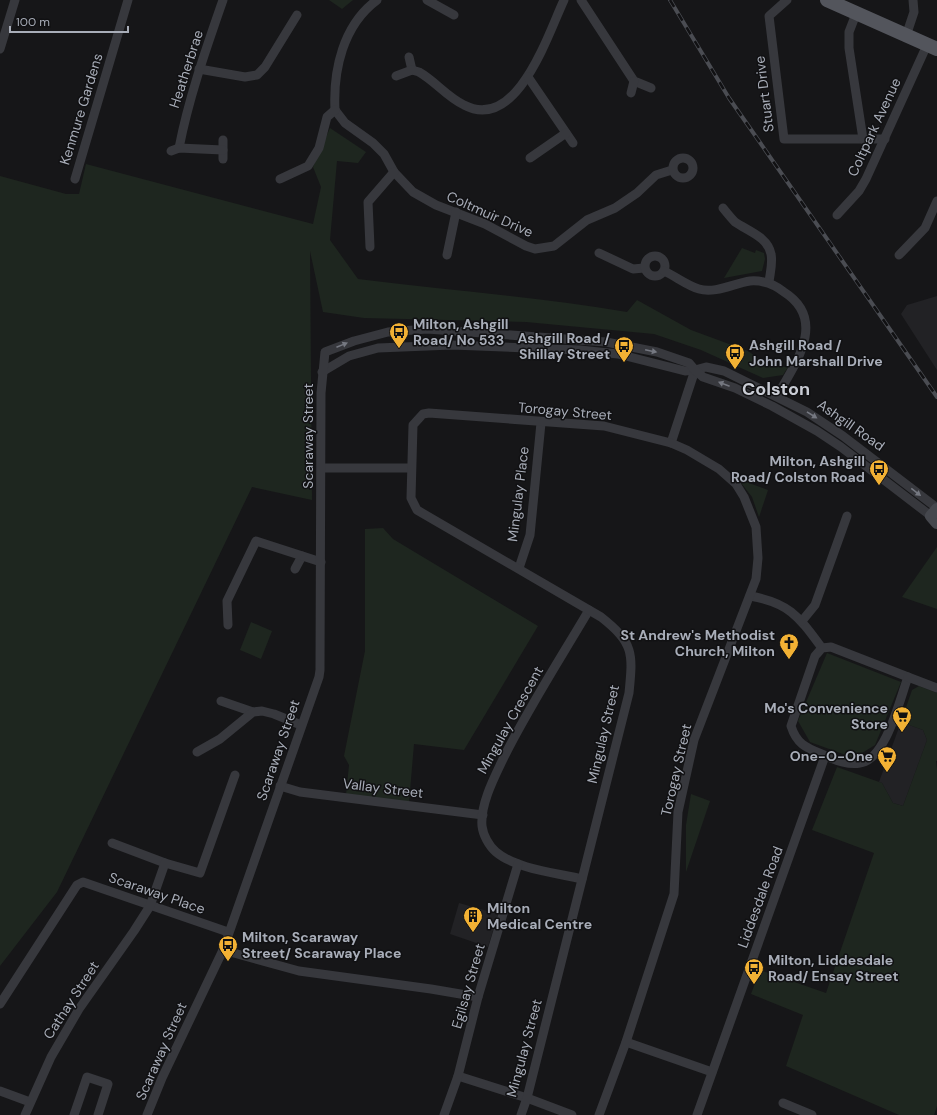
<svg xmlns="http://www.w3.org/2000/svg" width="937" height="1115" viewBox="0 0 937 1115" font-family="'DM Sans',sans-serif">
<rect width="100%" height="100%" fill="#161618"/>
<g fill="#222225">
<path d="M937,296v74l-36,-56 6,-9z"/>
<path d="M901,722l22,8 4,10 -24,66 -10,-3 -11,-20 -3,-1z"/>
<path d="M459,903l39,11 -10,33 -38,-13z"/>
</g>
<g fill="#1e261f">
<path d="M329,0h24l-11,9z"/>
<path d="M330,128l36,24 -8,11 -21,-2 -7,79 28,39c89,11 180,18 269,33l10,-12 54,30 57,21 21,15 19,1 -5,8 -20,3 -62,-28 -47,-16 -128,-12 -162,-4 -41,-6 -13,-61 2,249 -60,-13 -195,405 -57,74v-790l66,18h13l7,-30 227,60 8,-37 -8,-20z"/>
<path d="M742,248l13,5 1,-3 8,3 1,6 -3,12 -38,7z"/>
<path d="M738,479l30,11 -9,27 -7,-20z"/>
<path d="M383,528l10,11 145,87 -74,124 -50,-6 -5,59 -63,-8 3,-30 -5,-9 21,-105v-122z"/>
<path d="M937,547v62l-35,-12z"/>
<path d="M251,622l21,9 -11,28 -21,-9z"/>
<path d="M827,653l74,29 -26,63 -21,13 -44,-16 -12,-21z"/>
<path d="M919,686l18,7v68h-1l1,8v337l-3,9h-35l-113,-49 17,-51 -52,-21 9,-24 66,23 48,-140 -62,-23 25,-63 45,16 11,20 10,3 24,-66 -4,-10 -22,-8 11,-32z"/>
<path d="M691,794l19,7 -24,71v-47z"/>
</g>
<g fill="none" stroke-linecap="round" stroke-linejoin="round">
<g stroke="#37383d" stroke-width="9">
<path d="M427,0l27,15"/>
<path d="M581,0l53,81 17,7"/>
<path d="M787,0l-18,16 15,123h101"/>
<path d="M856,14l-7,18v16l14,91"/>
<path d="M906,36l8,-24 -1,-12"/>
<path d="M0,49l15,-49"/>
<path d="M409,57l3,13"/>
<path d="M199,69l46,8 12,-2 8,-8 32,-52"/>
<path d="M396,76l16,-6 7,2c16,9 28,25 45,33 53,28 84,-71 100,-105"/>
<path d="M528,77l45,66"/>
<path d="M631,93l3,-12"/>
<path d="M335,110l10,13 28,20 11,11 10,18 19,20 23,13 49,19 41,22 9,3 19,-3 33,-26 28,-12 22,-15 19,-18 16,-5"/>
<path d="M335,110c-2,-40 8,-85 42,-110"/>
<path d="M223,140v19"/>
<path d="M179,148c10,-51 27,-99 44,-148"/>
<path d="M171,151l8,-3 44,2"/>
<circle cx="683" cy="168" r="10"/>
<path d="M530,158l36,-25"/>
<path d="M75,179l53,-179"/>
<path d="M280,179l28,-13 11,-18 8,-31 8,-7"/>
<path d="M723,208c4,5 8,10 12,14 13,9 33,15 36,32 2,9 -1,19 -2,28"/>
<path d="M837,215l22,-24 7,-12 61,-134"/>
<path d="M370,247l-2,-45 26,-30"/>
<path d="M599,253l34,16 11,-1"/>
<path d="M447,255l9,-43"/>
<path d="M899,255l26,-27 12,-27"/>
<circle cx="655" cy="266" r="10"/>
<path d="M664,271c11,5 24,15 35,18 16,5 36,-6 51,-8 14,-1 24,3 34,11 44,28 11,72 -7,104"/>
<path d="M322,372l27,-16 29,-8 74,-3 128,5 38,4 67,17 10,-1 11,-3 18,4 83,41 36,24 94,72"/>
<path d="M671,443l24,-73"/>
<path d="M322,468h89"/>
<path d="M519,568l11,-33 11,-112"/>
<path d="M295,569l7,-13"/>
<path d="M750,596c40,7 49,21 72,52"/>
<path d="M802,621l13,-16 32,-89"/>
<path d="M228,625l-1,-24 29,-60 65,21"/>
<path d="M831,647l77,30c-8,21 -22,83 -48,86 -11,2 -26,-3 -36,-8 -17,-7 -27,-10 -33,-29l24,-70 7,-8z"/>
<path d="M908,677l29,11"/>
<path d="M221,701l32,11"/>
<path d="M197,752l23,-13 33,-27 9,-1 12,3 27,11"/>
<path d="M280,786l20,6 183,23"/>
<path d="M112,843l53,20"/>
<path d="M582,879c-25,-6 -66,-10 -86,-27 -7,-6 -13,-17 -14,-26 -2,-22 13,-50 22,-69 25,-50 56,-98 85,-147"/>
<path d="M223,950l76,21 132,18 47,8"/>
<path d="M0,1004l77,-119 6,-3 145,50"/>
<path d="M626,1042l86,30"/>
<path d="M458,1076l69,22 45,17"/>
<path d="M0,1091l30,11"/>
<path d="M783,1103l29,12"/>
<path d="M25,1115l26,-58 28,-48 55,-78 16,-25 15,-43 35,10 35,-98"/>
<path d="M74,1115l13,-38 21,7 -10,31"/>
<path d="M147,1115l15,-37 61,-128 96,-273 1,-7 1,-277 4,-41 29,-11 34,-9 39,-3 179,13 51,10 32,11 6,7 8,7 32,11 37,18 45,25 24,16 90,69"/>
<path d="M444,1115l14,-39 20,-79 40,-133"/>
<path d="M521,1115l6,-17 102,-405c4,-40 5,-50 -28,-76l-184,-107 -6,-12 2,-73 10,-11 6,-1 175,13 67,17 16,7 32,19 17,15 8,13 12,30 2,31 -2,21 -62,161 -16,72 -4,82 -48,148 -27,73"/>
<path d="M697,1115l128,-359"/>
</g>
<path stroke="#45474d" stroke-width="12" d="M937,509l-6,7 6,7"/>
<path stroke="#53555c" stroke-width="14" d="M827,0l110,49"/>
<g stroke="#4a4c52" stroke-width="4">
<path id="rail" d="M670,0l59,98 208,299"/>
</g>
<use href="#rail" stroke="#111113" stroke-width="2.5" stroke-dasharray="8" stroke-linecap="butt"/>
</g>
<defs><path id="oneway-solid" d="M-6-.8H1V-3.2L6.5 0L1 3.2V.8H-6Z"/></defs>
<g fill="#757881">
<use href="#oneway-solid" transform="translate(342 345) rotate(-22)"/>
<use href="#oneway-solid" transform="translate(651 351) rotate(12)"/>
<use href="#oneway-solid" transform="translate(724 384) rotate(-159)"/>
<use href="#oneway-solid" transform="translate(812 415) rotate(32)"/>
<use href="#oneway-solid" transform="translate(916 492) rotate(38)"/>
</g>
<defs>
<g id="bus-pin" transform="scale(1)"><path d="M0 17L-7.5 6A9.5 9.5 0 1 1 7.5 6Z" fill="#f2b134" stroke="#111113"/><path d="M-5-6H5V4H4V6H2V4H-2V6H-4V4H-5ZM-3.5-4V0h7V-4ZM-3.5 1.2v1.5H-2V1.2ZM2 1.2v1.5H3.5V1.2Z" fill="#111"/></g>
<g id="church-pin" transform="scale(1)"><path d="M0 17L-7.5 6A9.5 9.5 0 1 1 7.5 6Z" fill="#f2b134" stroke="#111113"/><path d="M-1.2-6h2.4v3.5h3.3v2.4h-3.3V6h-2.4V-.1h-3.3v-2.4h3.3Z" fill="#111"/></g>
<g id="supermarket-pin" transform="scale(1)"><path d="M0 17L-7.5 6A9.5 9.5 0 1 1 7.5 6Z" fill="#f2b134" stroke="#111113"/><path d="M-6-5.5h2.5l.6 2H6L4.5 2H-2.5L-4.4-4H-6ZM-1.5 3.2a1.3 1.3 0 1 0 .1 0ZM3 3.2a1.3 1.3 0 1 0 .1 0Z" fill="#111"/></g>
<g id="building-pin" transform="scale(1)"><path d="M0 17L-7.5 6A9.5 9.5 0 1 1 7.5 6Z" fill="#f2b134" stroke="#111113"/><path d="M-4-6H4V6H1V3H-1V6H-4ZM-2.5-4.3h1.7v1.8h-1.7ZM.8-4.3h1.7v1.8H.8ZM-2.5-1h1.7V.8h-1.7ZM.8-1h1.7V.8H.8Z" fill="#111"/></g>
</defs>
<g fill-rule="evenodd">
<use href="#bus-pin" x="399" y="332"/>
<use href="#bus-pin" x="624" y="346"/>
<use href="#bus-pin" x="735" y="353"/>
<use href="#bus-pin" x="879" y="469"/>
<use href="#church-pin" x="789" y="643"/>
<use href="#supermarket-pin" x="902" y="716"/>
<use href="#supermarket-pin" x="887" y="756"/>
<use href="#building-pin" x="473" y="916"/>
<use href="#bus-pin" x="228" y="945"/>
<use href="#bus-pin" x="754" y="968"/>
</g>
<g text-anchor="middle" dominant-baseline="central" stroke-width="3" stroke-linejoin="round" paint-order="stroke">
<g font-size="14" fill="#a8adb8" stroke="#111113">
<text transform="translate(186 69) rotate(-72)">Heatherbrae</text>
<text transform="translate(764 94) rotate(-97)">Stuart Drive</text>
<text transform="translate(81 109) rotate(-73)">Kenmure Gardens</text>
<text transform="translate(874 127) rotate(-65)">Coltpark Avenue</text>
<text transform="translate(490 214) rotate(24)">Coltmuir Drive</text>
<text transform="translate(565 411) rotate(5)">Torogay Street</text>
<text transform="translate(851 425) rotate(35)">Ashgill Road</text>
<text transform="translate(308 436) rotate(-90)">Scaraway Street</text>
<text transform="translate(518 494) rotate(-83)">Mingulay Place</text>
<text transform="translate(510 720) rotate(-61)">Mingulay Crescent</text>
<text transform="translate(603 734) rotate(-77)">Mingulay Street</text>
<text transform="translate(278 750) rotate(-71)">Scaraway Street</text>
<text transform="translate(676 770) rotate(-77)">Torogay Street</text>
<text transform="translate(383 788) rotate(7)">Vallay Street</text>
<text transform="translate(157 893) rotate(19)">Scaraway Place</text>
<text transform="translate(760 897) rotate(-70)">Liddesdale Road</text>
<text transform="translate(468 986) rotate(-74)">Egilsay Street</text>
<text transform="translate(71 1000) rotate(-57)">Cathay Street</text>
<text transform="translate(524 1048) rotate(-75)">Mingulay Street</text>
<text transform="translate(161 1051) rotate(-66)">Scaraway Street</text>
</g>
<g font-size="14" font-weight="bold" fill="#a8adb8" stroke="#111113" text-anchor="start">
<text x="413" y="324">Milton, Ashgill<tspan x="413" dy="16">Road/ No 533</tspan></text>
<text x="610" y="338" text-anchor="end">Ashgill Road /<tspan x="610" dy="16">Shillay Street</tspan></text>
<text x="749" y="345">Ashgill Road /<tspan x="749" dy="16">John Marshall Drive</tspan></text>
<text x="865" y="461" text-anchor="end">Milton, Ashgill<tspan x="865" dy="16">Road/ Colston Road</tspan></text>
<text x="775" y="635" text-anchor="end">St Andrew's Methodist<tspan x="775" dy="16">Church, Milton</tspan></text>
<text x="888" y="708" text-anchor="end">Mo's Convenience<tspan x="888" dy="16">Store</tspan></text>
<text x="873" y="756" text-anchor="end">One-O-One</text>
<text x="487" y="908">Milton<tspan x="487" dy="16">Medical Centre</tspan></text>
<text x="242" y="937">Milton, Scaraway<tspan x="242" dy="16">Street/ Scaraway Place</tspan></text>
<text x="768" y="960">Milton, Liddesdale<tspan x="768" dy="16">Road/ Ensay Street</tspan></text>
</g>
<g font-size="18" font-weight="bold" fill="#c9ccd4" stroke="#111113">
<text x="776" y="389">Colston</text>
</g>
</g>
<path d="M10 26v6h118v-6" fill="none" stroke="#a8adb8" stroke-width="2"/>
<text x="16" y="26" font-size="12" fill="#a8adb8" stroke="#111113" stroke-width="3" paint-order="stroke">100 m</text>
</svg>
